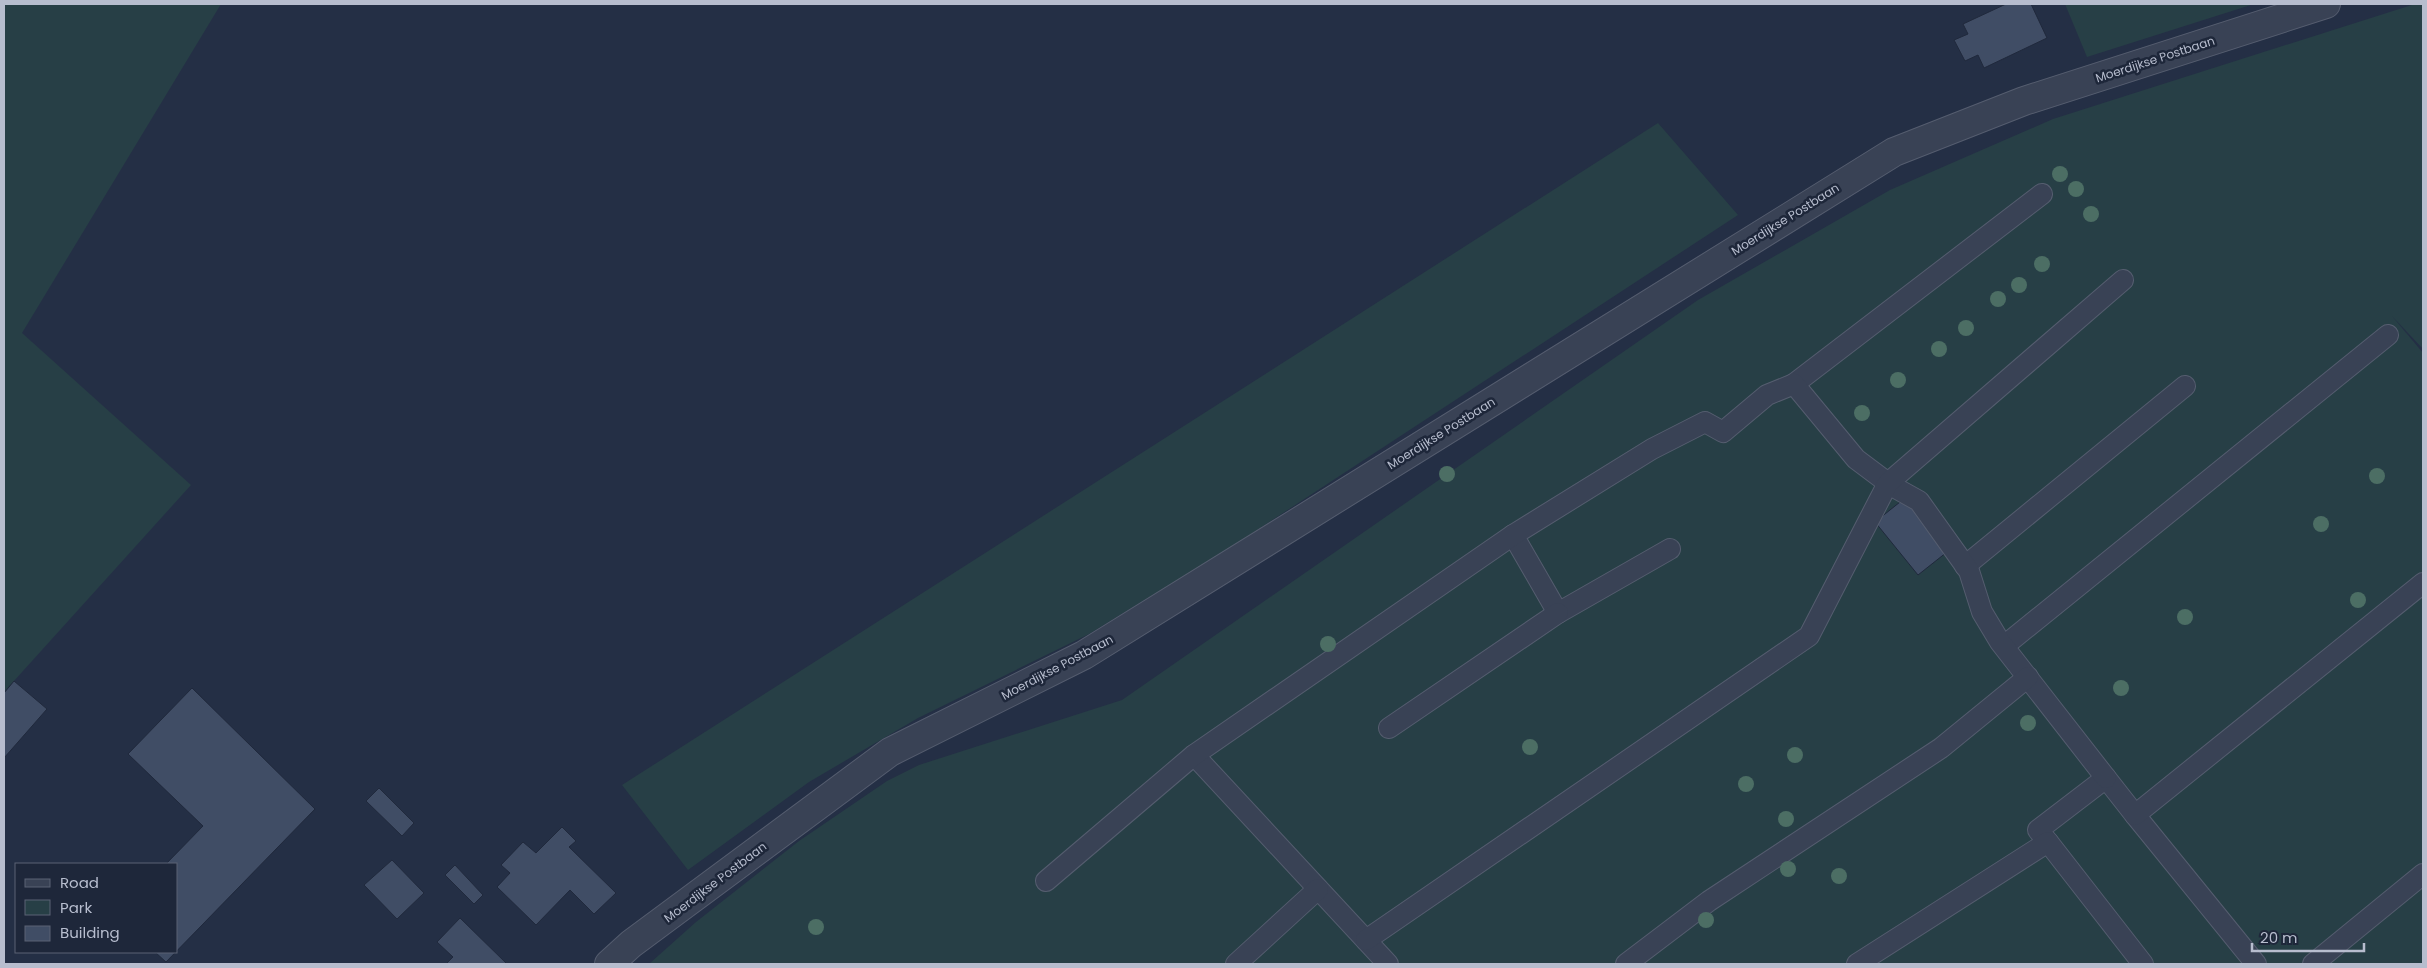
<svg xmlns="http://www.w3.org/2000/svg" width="2427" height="968" viewBox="0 0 2427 968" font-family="Poppins,sans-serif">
<rect width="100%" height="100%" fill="#242f45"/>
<g fill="#273f46">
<path d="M4,4h217l-199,329 169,152 -187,207z"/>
<path d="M2065,4h189l-167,53z"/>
<path d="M2415,4h8v345l-31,-33 31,37v611h-1774l47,-42 103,-81 88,-60 32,-16 203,-65 576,-400 192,-110 163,-71z"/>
<path d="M1658,123l80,92 -510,334 -139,85 -171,84 -109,64 -121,88 -66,-85z"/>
</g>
<g fill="#404d65" stroke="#20293c">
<path d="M2006,4h25l16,34 -63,30 -6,-13 -13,6 -11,-21 14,-6 -5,-10z"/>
<path d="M1905,498l42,54 -29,23 -43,-53z"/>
<path d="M14,681l33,28 -43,49v-65z"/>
<path d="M192,688l123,121 -149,153 -11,-10h21v-88h-10l37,-38 -75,-72z"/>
<path d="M379,788l35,35 -12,13 -36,-35z"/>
<path d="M562,827l14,14 -7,6 47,46 -22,21 -24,-24 -34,35 -39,-38 13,-14 -9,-8 22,-23 13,11z"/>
<path d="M392,860l32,33 -27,26 -33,-34z"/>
<path d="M455,865l28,30 -9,9 -29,-29z"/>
<path d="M460,918l47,46h-61l7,-7 -16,-15z"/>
</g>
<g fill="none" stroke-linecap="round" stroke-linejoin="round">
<g stroke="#555d6f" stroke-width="22">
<g id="lane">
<path d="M1794,384l248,-190"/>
<path d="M1513,535l45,78 112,-64"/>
<path d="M1965,566l220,-180"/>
<path d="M2004,646l384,-311"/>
<path d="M1389,728l169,-115"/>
<path d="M1194,755l194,209"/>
<path d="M2135,815l121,149"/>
<path d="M2048,842l-10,-12 68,-52 29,37 288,-232"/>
<path d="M1046,881l148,-126 319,-220 139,-86 53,-27 18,10 44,-37 27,-11 62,75 36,27 27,15 50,70 13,41 18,30 106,136"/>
<path d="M1366,940l443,-304 79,-153 235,-203"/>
<path d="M1236,964l82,-75"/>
<path d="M1626,964l83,-63 232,-153 87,-71"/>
<path d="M1857,964l191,-122 95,122"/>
<path d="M2313,964l110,-90"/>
</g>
</g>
<g stroke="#555d6f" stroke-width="30">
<path id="street" d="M609,964l22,-20 259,-192 194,-97 810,-503 130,-51 302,-97"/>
</g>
<use href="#lane" stroke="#394255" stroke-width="20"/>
<use href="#street" stroke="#394255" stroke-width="28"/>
</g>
<g fill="#4c6e64">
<circle cx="2060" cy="174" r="8"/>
<circle cx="2076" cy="189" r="8"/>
<circle cx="2091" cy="214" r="8"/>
<circle cx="2042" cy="264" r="8"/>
<circle cx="2019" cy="285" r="8"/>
<circle cx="1998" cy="299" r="8"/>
<circle cx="1966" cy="328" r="8"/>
<circle cx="1939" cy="349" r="8"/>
<circle cx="1898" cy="380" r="8"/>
<circle cx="1862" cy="413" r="8"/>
<circle cx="1447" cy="474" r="8"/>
<circle cx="2377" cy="476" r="8"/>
<circle cx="2321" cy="524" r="8"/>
<circle cx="2358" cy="600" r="8"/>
<circle cx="2185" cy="617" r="8"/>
<circle cx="1328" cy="644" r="8"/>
<circle cx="2121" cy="688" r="8"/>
<circle cx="2028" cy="723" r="8"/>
<circle cx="1530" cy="747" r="8"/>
<circle cx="1795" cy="755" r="8"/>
<circle cx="1746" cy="784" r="8"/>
<circle cx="1786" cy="819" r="8"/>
<circle cx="1788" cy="869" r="8"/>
<circle cx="1839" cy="876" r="8"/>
<circle cx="1706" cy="920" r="8"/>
<circle cx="816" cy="927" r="8"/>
</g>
<g text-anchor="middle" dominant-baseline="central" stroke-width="5" stroke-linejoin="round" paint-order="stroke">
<g font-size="12" fill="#b7bdce" stroke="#1e273a">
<text transform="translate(2155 59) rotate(-18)">Moerdijkse Postbaan</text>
<text transform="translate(1785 219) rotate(-32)">Moerdijkse Postbaan</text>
<text transform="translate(1441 433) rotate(-32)">Moerdijkse Postbaan</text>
<text transform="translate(1057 667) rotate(-28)">Moerdijkse Postbaan</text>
<text transform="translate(715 882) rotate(-37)">Moerdijkse Postbaan</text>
</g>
</g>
<rect width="2427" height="968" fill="none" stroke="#b7bdce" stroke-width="10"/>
<rect x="15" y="863" width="162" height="90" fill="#1e273a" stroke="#5b6375"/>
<rect x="25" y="879" width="25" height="8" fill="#394255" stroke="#5b6375"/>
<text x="60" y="888" font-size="15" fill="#b7bdce">Road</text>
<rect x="25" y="900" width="25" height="15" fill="#273f46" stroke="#5b6375"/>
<text x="60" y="913" font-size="15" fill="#b7bdce">Park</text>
<rect x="25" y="926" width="25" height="15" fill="#404d65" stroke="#5b6375"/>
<text x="60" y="938" font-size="15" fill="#b7bdce">Building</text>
<path d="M2252 943v8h112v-8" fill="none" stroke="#b7bdce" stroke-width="2.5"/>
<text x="2260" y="943" font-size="15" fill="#b7bdce" stroke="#1e273a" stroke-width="4" paint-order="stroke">20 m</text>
</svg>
